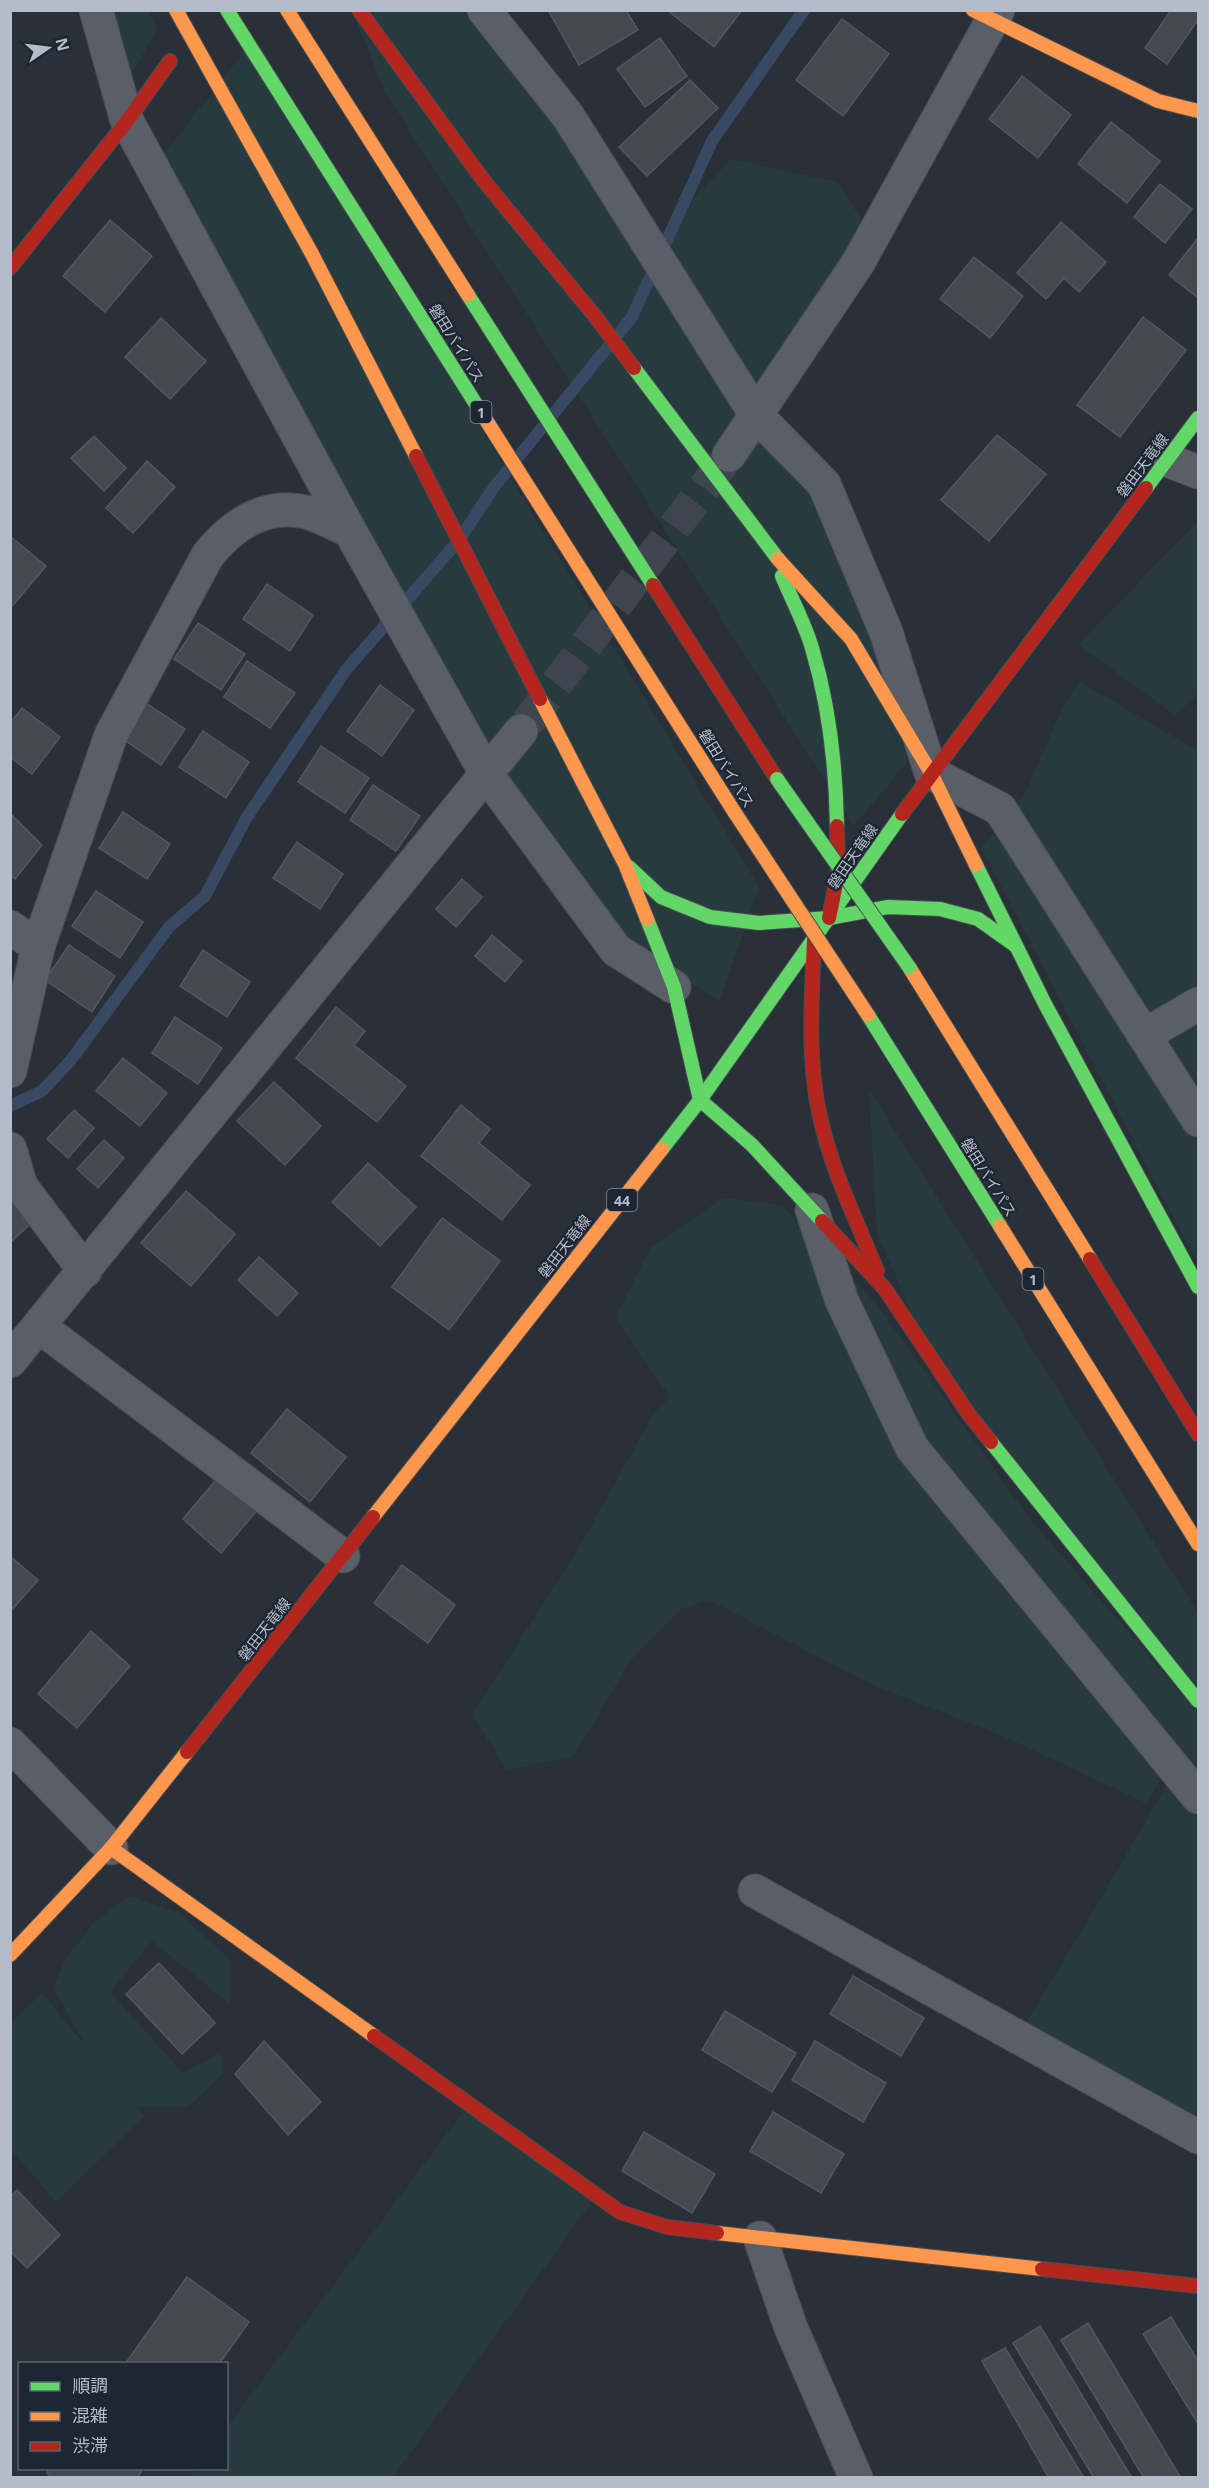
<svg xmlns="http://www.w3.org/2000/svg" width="1209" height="2488" viewBox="0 0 1209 2488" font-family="'Noto Sans','Noto Sans JP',sans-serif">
<rect width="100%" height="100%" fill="#2a3038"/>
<g fill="#273a3e">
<path d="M107,11h41l9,19 -26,45z"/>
<path d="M352,11h118l178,236 83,-88 106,23 36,55 -117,178 68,69 49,119 34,159 -53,64 -468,-732z"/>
<path d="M249,45l510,842 -39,113 -114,-63 -77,-105 -376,-664z"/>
<path d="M1198,521v173l-23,21 -97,-70z"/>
<path d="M1079,681l119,70v513l-217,-416 46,-57 28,-68z"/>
<path d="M869,1089l329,524v86l-267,-342 -54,-124z"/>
<path d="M723,1198l59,7 94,98 151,212 171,198v435l-174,-121 150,-253 -4,-10 -24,39 -150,-70 -119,-46 -168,-87 -28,9 -51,52 -56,95 -67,14 -35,-55 105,-164 77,-138 16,-16 -55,-79 35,-70z"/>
<path d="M131,1896l46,16 53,47v45l-78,-63 -42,51 73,81 37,-20 4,19 -36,35h-51l7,9 -88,86 -45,-52v-128l31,-29 44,53 -32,-57 10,-27 31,-41z"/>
<path d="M469,2104l128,91 -204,282 -204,1 6,-9 31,-1 1,-41z"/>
</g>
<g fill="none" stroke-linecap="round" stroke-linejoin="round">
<path stroke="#384963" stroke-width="12" d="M10,1106l32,-15 29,-31 98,-133 36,-31 42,-79 99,-147 113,-130 35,-53 138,-170 80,-176 92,-131"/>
</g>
<g fill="#444950" stroke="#52575f" stroke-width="1.5">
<path d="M548,10h78l12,20 -59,35z"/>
<path d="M667,10h75l-28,37z"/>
<path d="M1171,10h27v10l-31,44 -22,-16z"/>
<path d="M842,19l47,35 -46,62 -47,-36z"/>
<path d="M660,38l27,38 -42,31 -28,-38z"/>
<path d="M1022,76l49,39 -33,43 -49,-39z"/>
<path d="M690,80l28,28 -71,68 -28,-29z"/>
<path d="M1111,122l49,39 -33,42 -49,-39z"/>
<path d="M1160,184l32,25 -27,34 -31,-26z"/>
<path d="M110,220l42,36 -47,56 -42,-36z"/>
<path d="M1061,222l45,40 -27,30 -15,-14 -18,21 -29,-26z"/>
<path d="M1198,238v60l-29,-23z"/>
<path d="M974,257l49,39 -33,42 -50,-39z"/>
<path d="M1143,317l43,33 -66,87 -43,-32z"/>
<path d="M161,318l45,43 -36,38 -45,-42z"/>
<path d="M997,435l49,39 -57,67 -48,-41z"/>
<path d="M94,436l32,32 -22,23 -33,-33z"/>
<path d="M147,461l28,26 -42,46 -27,-25z"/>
<path d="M10,536l36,30 -36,43z"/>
<path d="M267,584l46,31 -23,36 -47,-32z"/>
<path d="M198,623l47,31 -24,36 -47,-31z"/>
<path d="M247,661l48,32 -25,35 -46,-31z"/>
<path d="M380,685l34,25 -32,46 -35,-25z"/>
<path d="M138,698l47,31 -24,36 -47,-32z"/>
<path d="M22,708l38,29 -28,37 -22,-17v-34z"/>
<path d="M203,731l46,31 -23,36 -47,-31z"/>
<path d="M321,746l48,32 -24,35 -47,-31z"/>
<path d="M373,785l47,31 -24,35 -46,-31z"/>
<path d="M123,812l47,32 -23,35 -48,-31z"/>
<path d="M12,815l30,30 -27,34 -5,-3z"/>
<path d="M297,842l46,32 -23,35 -47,-31z"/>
<path d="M462,879l20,18 -26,30 -20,-18z"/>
<path d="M96,891l47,31 -23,36 -48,-32z"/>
<path d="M492,935l30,26 -17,21 -30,-26z"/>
<path d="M69,945l46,31 -23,36 -47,-32z"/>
<path d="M203,950l47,32 -23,35 -47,-31z"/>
<path d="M336,1007l29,24 -11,14 52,41 -29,36 -81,-64z"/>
<path d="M175,1017l47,31 -24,36 -46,-31z"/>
<path d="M123,1058l44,35 -27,33 -44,-35z"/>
<path d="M274,1082l47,44 -36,39 -48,-44z"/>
<path d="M461,1105l29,24 -11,14 51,42 -28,35 -81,-64z"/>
<path d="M74,1110l20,18 -26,30 -21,-19z"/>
<path d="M104,1140l20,18 -26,30 -21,-19z"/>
<path d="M368,1163l48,44 -36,39 -48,-44z"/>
<path d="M186,1191l49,43 -44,52 -50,-43z"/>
<path d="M10,1201l22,21 -22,21z"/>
<path d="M442,1218l58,43 -51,69 -57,-43z"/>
<path d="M259,1257l39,36 -21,23 -39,-36z"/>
<path d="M287,1409l59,48 -36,45 -59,-49z"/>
<path d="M220,1475l39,33 -38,45 -38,-34z"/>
<path d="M10,1556l28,24 -28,32z"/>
<path d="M402,1565l53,40 -27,38 -54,-40z"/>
<path d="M91,1631l39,35 -53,62 -39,-34z"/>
<path d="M159,1963l56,60 -33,31 -56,-60z"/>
<path d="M853,1976l71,42 -23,38 -71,-42z"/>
<path d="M725,2011l71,42 -24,39 -70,-42z"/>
<path d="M264,2041l57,61 -33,33 -53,-61z"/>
<path d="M815,2041l71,42 -23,39 -71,-42z"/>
<path d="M773,2112l71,42 -23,39 -71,-42z"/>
<path d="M644,2132l71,42 -23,39 -70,-42z"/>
<path d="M17,2190l43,45 -33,33 -17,-17v-54z"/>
<path d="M187,2277l62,45 -30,42h-94z"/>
<path d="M1171,2317l27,44v63l-55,-90z"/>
<path d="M1088,2323l93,155h-37l-83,-138z"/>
<path d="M1040,2326l92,152h-38l-81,-135z"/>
<path d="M1005,2348l79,130h-35l-67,-117z"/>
<path d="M49,2468h95l-7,10h-84l-6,-5z"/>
</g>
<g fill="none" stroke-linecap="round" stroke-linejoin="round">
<path stroke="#3f454e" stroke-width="33" stroke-dasharray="33 16" stroke-linecap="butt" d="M527,723l202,-268"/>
<g stroke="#484c53" stroke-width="35">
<g id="street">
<path d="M96,10l31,111 223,410 137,244 129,175 58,37"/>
<path d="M484,10l84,106 188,299 68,69 62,148 45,141 69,36 198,311"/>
<path d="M729,455l129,-192 140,-253"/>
<path d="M1167,460l31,12"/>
<path d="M10,927l28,20"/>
<path d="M1145,1035l53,-31"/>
<path d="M10,1071l28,-124 73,-212 97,-180c25,-31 57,-52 98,-43 15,4 30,13 44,19"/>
<path d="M10,1149l11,37 64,85"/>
<path d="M812,1210l30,91 70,147 286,349"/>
<path d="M40,1327l303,229"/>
<path d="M10,1361l511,-630"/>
<path d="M10,1744l101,104"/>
<path d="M755,1891l443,246"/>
<path d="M760,2238l31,90 65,150"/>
</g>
</g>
<g stroke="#484c53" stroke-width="16">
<g id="fast">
<path d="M227,10l252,399"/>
<path d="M468,295l185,290"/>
<path d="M634,368l144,191"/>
<path d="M1146,488l52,-70"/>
<path d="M782,576c10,24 23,48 30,72 17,57 24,120 25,178"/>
<path d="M976,865l69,139 153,283"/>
<path d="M629,867l32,30 49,20 49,6 70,-5 59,-11 52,2 38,10 38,27"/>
<path d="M647,919l27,68 26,113 52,45 70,76"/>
<path d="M868,1015l132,211"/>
<path d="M662,1149l38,-49 202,-286"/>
<path d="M991,1442l207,259"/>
</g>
</g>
<g stroke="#484c53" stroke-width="16">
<g id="slow">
<path d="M176,10l136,244 104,202"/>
<path d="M287,10l181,285"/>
<path d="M973,10l185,91 40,10"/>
<path d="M479,409l256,404"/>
<path d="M778,559l73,80 80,134 45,92"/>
<path d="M540,699l85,165 22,55"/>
<path d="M909,967l181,292"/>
<path d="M1000,1226l198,318"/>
<path d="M373,1517l289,-368"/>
<path d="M111,1848l263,188"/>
<path d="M10,1955l101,-107 76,-96"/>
<path d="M717,2233l325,36"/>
</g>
</g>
<g stroke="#484c53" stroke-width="16">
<g id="jam">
<path d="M359,10l125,171 110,134 40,53"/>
<path d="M10,268l117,-147 43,-60"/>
<path d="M416,456l124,243"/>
<path d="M653,585l124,194"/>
<path d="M902,814l244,-326"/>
<path d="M829,918l9,-44 -1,-48"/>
<path d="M814,939c-2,58 -7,116 5,173 11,55 37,107 58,159"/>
<path d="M822,1221l63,68 83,124 23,29"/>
<path d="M1090,1259l108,175"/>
<path d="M187,1752l186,-235"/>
<path d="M374,2036l246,176 47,15 50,6"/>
<path d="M1042,2269l156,17"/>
</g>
</g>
<use href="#street" stroke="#5a5e66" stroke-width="33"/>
<use href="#fast" stroke="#63d668" stroke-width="14"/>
<use href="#slow" stroke="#ff974d" stroke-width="14"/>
<use href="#jam" stroke="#b3261e" stroke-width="14"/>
<g stroke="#474c53" stroke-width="16" stroke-linecap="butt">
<path id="fast-bridge" d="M777,779l132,188"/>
</g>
<g stroke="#474c53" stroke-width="16" stroke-linecap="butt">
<path id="slow-bridge" d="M735,813l133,202"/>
</g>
<use href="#fast-bridge" stroke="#63d668" stroke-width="14"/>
<use href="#slow-bridge" stroke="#ff974d" stroke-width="14"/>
</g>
<g text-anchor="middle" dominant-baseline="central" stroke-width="4.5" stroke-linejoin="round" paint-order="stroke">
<g fill="#1d2633" stroke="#878f9c" stroke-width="1.5">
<rect x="470.5" y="401" width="21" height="22" rx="4.5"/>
<rect x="607" y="1189" width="30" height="22" rx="4.5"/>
<rect x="1022.5" y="1268" width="21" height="22" rx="4.5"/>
</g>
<g font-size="14" font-weight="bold" fill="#b4bcc9">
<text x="481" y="412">1</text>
<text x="622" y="1200">44</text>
<text x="1033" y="1279">1</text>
</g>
<g font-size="15" fill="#b4bcc9" stroke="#1d2633">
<text transform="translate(457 343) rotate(58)">磐田バイパス</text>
<text transform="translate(1142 465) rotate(-53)">磐田天竜線</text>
<text transform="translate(727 768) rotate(58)">磐田バイパス</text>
<text transform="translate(852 856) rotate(-55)">磐田天竜線</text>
<text transform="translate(989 1177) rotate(58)">磐田バイパス</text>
<text transform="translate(564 1246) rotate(-52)">磐田天竜線</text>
<text transform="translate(264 1629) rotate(-52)">磐田天竜線</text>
</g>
</g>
<rect width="1209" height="2488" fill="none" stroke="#b4bcc9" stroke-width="24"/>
<rect x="18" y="2362" width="210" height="108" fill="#1d2633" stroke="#59626f" stroke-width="1.5"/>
<rect x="30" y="2382" width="30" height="9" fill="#63d668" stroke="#59626f" stroke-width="1.5"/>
<text x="72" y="2392" font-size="18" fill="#b4bcc9">順調</text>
<rect x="30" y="2412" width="30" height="9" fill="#ff974d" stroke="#59626f" stroke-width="1.5"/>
<text x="72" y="2422" font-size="18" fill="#b4bcc9">混雑</text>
<rect x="30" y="2442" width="30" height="9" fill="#b3261e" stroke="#59626f" stroke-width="1.5"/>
<text x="72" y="2452" font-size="18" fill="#b4bcc9">渋滞</text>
<g transform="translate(48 48) rotate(76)" stroke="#1d2633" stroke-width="4.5" paint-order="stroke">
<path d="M0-4.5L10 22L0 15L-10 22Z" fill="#b4bcc9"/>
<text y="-9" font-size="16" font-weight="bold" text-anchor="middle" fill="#b4bcc9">N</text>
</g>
</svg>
